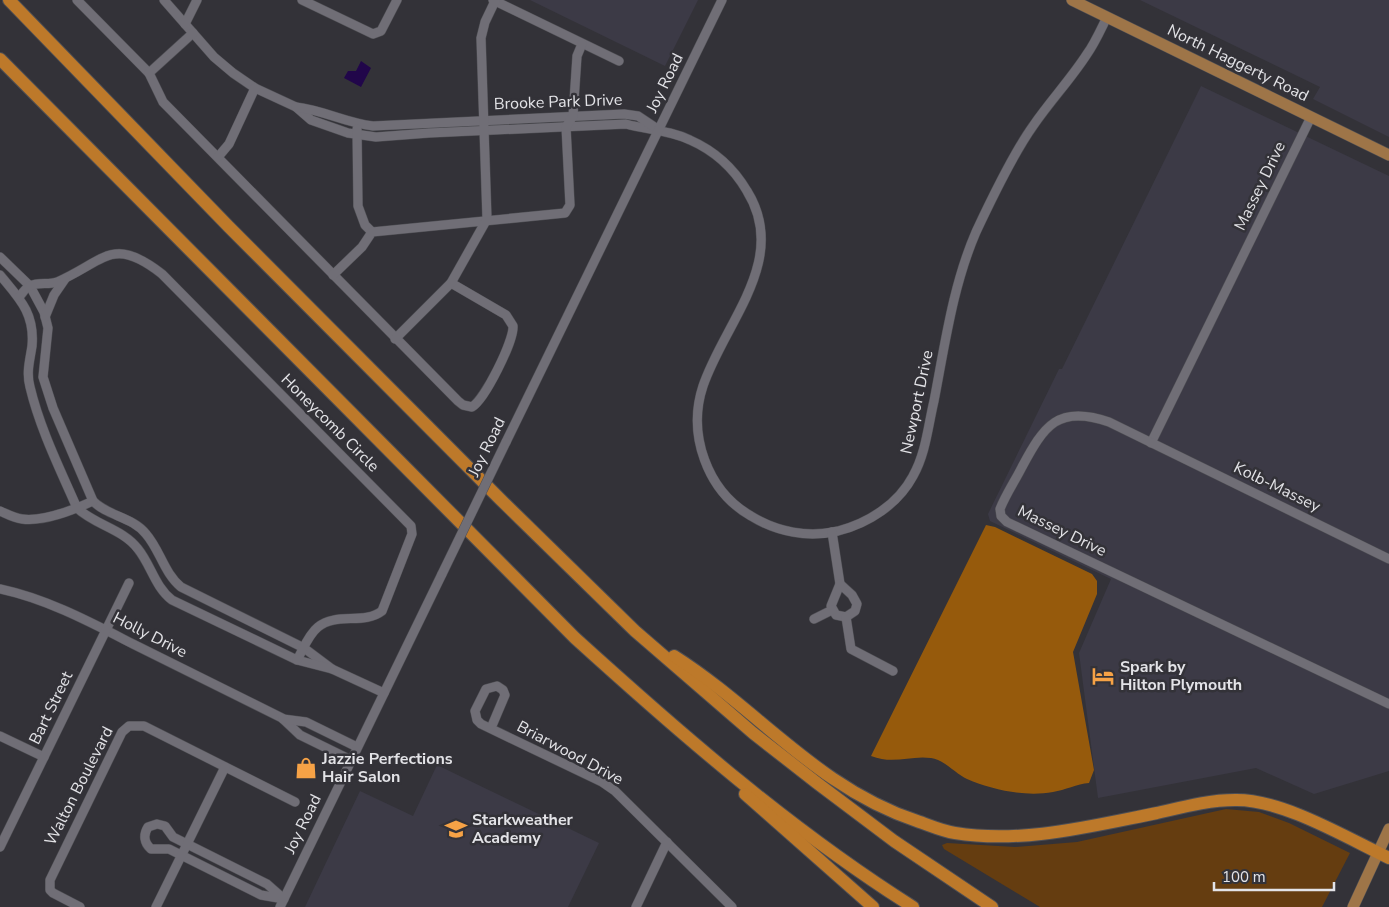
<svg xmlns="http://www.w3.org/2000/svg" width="1389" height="907" viewBox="0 0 1389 907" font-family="'Nunito Sans',sans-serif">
<rect width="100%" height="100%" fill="#333238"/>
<g fill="#3c3a46">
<path d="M530,0h168l-33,66z"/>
<path d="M1140,0h249v137l-76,-38 7,-12z"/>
<path d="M1201,86l188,90v595l-75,23 -58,-26 -158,30 -19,-145 32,-74 -121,-58 -2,-7 71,-145h3z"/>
<path d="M437,765l162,78 -31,64h-263l55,-116 53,25z"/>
</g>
<path fill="#653d10" d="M1226,809l33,3 30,11 61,30 -28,54h-282l-96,-58 -2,-4 5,-2 68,4 62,-5z"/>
<path fill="#965a0c" d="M986,525l9,2 97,47 5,7v13l-24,58 21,118 -5,13c-12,1 -24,7 -36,9 -28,5 -60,-2 -86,-13 -11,-5 -24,-20 -36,-21 -21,-3 -37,7 -60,-2z"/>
<path fill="#21064a" d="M361,61l10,7 -10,19 -17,-9 4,-7h8z"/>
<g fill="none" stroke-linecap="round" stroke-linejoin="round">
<g stroke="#4e4e53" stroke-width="10">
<g id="minor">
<path d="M77,0l72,73"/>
<path d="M164,0l50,57 19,16 22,15 41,19 15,13 37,13 28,4 53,-4 197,-9c21,6 44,6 64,16 25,11 43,27 57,51 43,69 -23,132 -44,195 -16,48 4,105 48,130 26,16 57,22 87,15 31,-8 60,-27 75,-55 13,-23 15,-50 21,-75 11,-57 19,-116 42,-169 15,-32 37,-78 57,-106 17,-25 38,-47 54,-72 8,-11 14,-25 20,-37"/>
<path d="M302,0l71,34 8,-3 16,-31"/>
<path d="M493,0l126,61"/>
<path d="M185,24l12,-24"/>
<path d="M193,33l-44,40 14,29 295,299 5,4 9,2c13,-8 42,-66 41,-81l-7,-11 -55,-32"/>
<path d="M296,107c27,3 50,16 77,19l251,-12 14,2 18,12"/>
<path d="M357,129l1,77 7,19 7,7"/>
<path d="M218,157l11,-13 26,-56"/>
<path d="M0,257l30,29 14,26 4,16 -5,49 10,31 40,93c14,15 40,16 53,33 14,16 18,39 35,53l123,61 28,21"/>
<path d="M0,275c19,23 35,38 32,71 -2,14 -6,26 -2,41 10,42 30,82 47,121 18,17 46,21 61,41 13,16 17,38 34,51l125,60 35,9 52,24"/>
<path d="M333,275l29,-28 10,-15 193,-19 5,-8 -4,-78 7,-11 4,-60 5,-12"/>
<path d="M19,297c3,-3 7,-10 11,-11 8,-4 19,-1 27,-4 48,-21 55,-47 105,-8l249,252 1,8 -30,77c-18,14 -46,1 -64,16 -10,8 -15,23 -21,33"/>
<path d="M45,317l9,-22 11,-16"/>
<path d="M395,339l56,-56 36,-64 -6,-181 4,-16 10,-21"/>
<path d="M506,442l216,-442"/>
<path d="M1151,443l160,-326"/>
<path d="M0,511c7,3 14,7 22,8 22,3 51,-9 71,-18"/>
<path d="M832,532l8,52"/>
<path d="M1389,559l-280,-137c-51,-18 -65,4 -87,45 -7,14 -16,27 -22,42l1,7 6,6 382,182"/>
<path d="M840,584l12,11 5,9 -2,7 -9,6 -10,-2 -5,-9z"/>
<path d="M0,589c47,10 90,33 133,55 50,25 100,50 149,74l18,17 51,25"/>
<path d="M846,617l5,32 42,22"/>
<path d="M814,619l18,-9"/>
<path d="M283,719l23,3 51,25"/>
<path d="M491,728l14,-33 -2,-5 -6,-4 -11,3 -11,22 2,9 4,4 121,58 13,9 117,116"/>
<path d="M0,736l44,21"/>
<path d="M157,824l8,2 8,11 94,47 17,15 -23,-4 -92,-46h-18c-7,-6 -8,-14 -3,-22z"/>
<path d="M0,847l129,-264"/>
<path d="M80,907l-27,-14 -3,-3v-10l72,-148 7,-6h15l151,76"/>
<path d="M156,907l69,-140"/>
<path d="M280,907l162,-333"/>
<path d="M636,907l31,-65"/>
</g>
</g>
<g stroke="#4e4e53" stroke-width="12">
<g id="major">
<path d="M1072,0l317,155"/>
<path d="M1353,907l36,-78"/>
</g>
</g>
<g stroke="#4e4e53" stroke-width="14">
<g id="highway">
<path d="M9,0l220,227 272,273 134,131 118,102 64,50 77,58 98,66"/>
<path d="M0,59l575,579c107,97 216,192 338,269"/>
<path d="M674,656c85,54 143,132 243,165 12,4 25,10 38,12 67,11 136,-7 202,-20 26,-6 52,-13 78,-13 47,-1 112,38 154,58"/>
<path d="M745,794l128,113"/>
</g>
</g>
<use href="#minor" stroke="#706e76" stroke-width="9"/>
<use href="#major" stroke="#9e7548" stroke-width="11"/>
<use href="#highway" stroke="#bd792a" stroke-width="12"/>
<g stroke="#4e4e53" stroke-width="10" stroke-linecap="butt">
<path id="minor-bridge" d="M442,574l64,-132"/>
</g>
<use href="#minor-bridge" stroke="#706e76" stroke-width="9"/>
</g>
<defs>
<g id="hotel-bare" transform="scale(1.725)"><path d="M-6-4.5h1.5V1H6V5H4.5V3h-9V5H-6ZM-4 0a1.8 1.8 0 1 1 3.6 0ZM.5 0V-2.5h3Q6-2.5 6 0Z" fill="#f6a246" stroke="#333238" stroke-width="2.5" paint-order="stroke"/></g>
<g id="shop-bare" transform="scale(1.725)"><path d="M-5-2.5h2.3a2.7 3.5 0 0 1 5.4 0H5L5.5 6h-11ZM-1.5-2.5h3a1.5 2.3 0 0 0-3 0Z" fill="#f6a246" stroke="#333238" stroke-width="2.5" paint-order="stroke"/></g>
<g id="school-bare" transform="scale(1.725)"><path d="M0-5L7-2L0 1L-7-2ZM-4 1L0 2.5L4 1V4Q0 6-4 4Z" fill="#f6a246" stroke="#333238" stroke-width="2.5" paint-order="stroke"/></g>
</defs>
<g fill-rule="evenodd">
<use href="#hotel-bare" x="1103" y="676"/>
<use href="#shop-bare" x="306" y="768"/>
<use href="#school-bare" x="456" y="829"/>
</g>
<g text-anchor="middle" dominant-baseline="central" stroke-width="5" stroke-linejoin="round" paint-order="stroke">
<g font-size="16" fill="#e3e3e7" stroke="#333238">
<text transform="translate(1238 63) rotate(26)">North Haggerty Road</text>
<text transform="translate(665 83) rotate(-64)">Joy Road</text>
<text transform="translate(558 102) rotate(-2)">Brooke Park Drive</text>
<text transform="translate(1260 186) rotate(-64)">Massey Drive</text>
<text transform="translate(917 402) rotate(-78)">Newport Drive</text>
<text transform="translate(330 423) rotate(45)">Honeycomb Circle</text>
<text transform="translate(487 447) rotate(-64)">Joy Road</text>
<text transform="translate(1277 487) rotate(26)">Kolb-Massey</text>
<text transform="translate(1062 531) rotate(26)">Massey Drive</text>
<text transform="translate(150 635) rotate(27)">Holly Drive</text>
<text transform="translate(51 708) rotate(-64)">Bart Street</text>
<text transform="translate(570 753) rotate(28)">Briarwood Drive</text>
<text transform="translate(79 786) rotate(-63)">Walton Boulevard</text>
<text transform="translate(303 824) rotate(-64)">Joy Road</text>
</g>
<g font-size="16" font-weight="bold" fill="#e3e3e7" stroke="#333238" text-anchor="start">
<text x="1120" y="667">Spark by<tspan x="1120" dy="18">Hilton Plymouth</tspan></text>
<text x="322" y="759">Jazzie Perfections<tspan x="322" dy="18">Hair Salon</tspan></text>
<text x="472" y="820">Starkweather<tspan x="472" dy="18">Academy</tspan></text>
</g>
</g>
<path d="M1214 882v8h120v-8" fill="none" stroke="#e3e3e7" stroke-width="2.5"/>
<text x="1222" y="882" font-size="15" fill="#e3e3e7" stroke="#333238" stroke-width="4" paint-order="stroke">100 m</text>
</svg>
